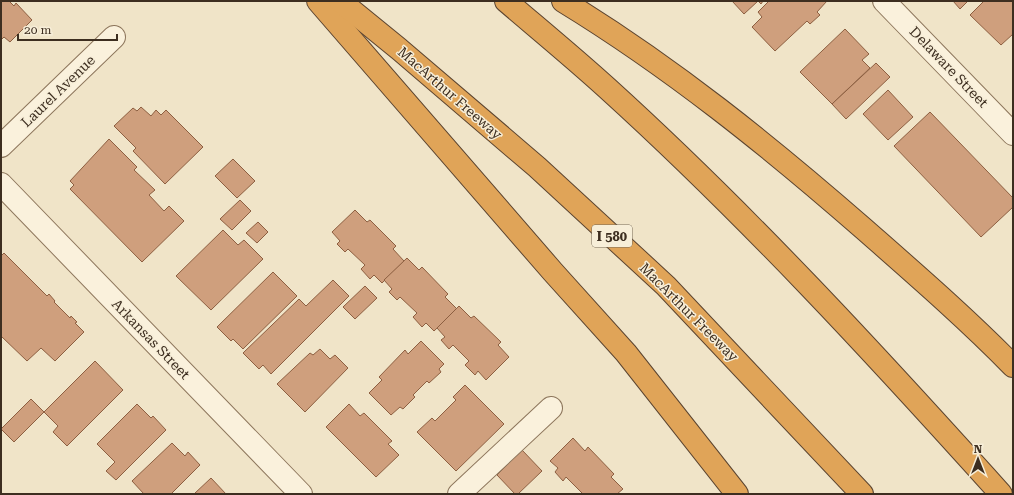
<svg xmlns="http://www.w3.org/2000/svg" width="1014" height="495" viewBox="0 0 1014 495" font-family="'Roboto Serif',serif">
<rect width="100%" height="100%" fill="#f0e4c8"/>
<g fill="#cf9f7d" stroke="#8d5f41">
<path d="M1,1h8l5,5 2,-3 16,17 -22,22 -6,-5 -3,3z"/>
<path d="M732,1h31l-2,3 -3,-3 -14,13z"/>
<path d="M769,1h58l-10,11 3,3 -10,9 -3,-3 -32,30 -23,-24 10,-10 -4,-5z"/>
<path d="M953,1h15l-8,8z"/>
<path d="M984,1h29v33l-12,11 -31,-30z"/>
<path d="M845,29l24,25 -7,6 8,8 -38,36 -32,-32z"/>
<path d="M876,63l14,14 -44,42 -14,-15z"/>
<path d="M888,90l25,27 -25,23 -25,-26z"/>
<path d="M141,107l10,9 5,-6 5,5 5,-5 37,37 -38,37 -32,-33 3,-3 -22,-22 19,-18 4,3z"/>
<path d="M930,112l83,86v9l-32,30 -87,-91z"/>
<path d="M109,139l28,28 -3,3 21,20 -6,5 15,16 5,-5 15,15 -42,41 -72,-73 4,-4 -4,-4z"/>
<path d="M233,159l22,22 -18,17 -22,-22z"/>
<path d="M240,200l11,11 -19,19 -12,-11z"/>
<path d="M355,210l12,12 3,-2 26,26 -3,3 11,12 -22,22 -8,-8 -4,4 -9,-10 4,-4 -17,-16 -3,3 -8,-8 3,-3 -8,-9z"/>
<path d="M258,222l10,10 -11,11 -11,-10z"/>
<path d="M223,230l15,15 6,-5 19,19 -52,51 -35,-34z"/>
<path d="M4,253l43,43 2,-2 6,7 -1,1 16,16 1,-2 6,6 -2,1 9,9 -29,29 -14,-13 -14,13 -26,-25v-80z"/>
<path d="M407,258l12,12 3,-3 26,27 -3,3 12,12 -23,22 -8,-8 -4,4 -9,-10 4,-4 -17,-16 -3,3 -8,-8 3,-3 -8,-9z"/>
<path d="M273,272l24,24 -54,53 -10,-10 -2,2 -14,-14z"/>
<path d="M333,280l16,16 -78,78 -8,-9 -4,4 -16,-16 56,-54 7,7z"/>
<path d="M365,286l12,12 -22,21 -12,-12z"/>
<path d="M459,306l12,12 3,-2 27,26 -3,3 11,12 -23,23 -8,-9 -3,4 -10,-10 4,-4 -16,-16 -4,4 -8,-9 4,-3 -8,-9z"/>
<path d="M421,341l23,23 -5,5 2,3 -12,11 -2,-2 -14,14 2,2 -12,12 -3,-2 -9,8 -22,-22 13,-13 -3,-3 26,-27 3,4z"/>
<path d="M320,349l10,10 5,-4 13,13 -43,44 -28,-28 33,-31 3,2z"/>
<path d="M95,361l28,29 -56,56 -14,-14 5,-6 -14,-14z"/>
<path d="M465,385l39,39 -48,47 -39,-39 15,-14 3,3 21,-21 -3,-3z"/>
<path d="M31,399l13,13 -30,30 -13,-13z"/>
<path d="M137,404l14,14 2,-2 13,14 -50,50 -10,-9 9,-9 -18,-18z"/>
<path d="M349,404l11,12 4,-3 28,28 -4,3 11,11 -23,22 -50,-50z"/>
<path d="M573,438l12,13 3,-4 26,27 -3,3 12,12 -6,5h-34l-17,-17 -3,4 -8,-9 3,-4 -8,-7z"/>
<path d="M172,443l13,13 3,-4 12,13 -29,29h-27l-12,-13z"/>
<path d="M522,450l20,21 -24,23h-3l-18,-19z"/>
<path d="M211,478l15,16h-32z"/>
</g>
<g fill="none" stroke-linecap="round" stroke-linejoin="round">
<g stroke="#8d765c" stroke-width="24">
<g id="minor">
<path d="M884,1l129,133"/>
<path d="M1,146l113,-109"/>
<path d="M1,184l300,310"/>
<path d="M459,494l92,-86"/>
</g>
</g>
<g stroke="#5b4430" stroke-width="24">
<g id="highway">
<path d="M318,1l235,271 73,81 111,141"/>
<path d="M340,1l59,48 138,118 129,119 196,208"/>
<path d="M506,1c34,29 68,57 101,87 140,127 268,266 394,406"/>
<path d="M563,1c108,66 206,145 301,228 50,44 102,89 149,137"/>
</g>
</g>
<use href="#minor" stroke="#faf1dc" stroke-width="22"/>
<use href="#highway" stroke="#e0a458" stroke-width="22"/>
</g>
<g text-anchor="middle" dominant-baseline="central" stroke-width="3" stroke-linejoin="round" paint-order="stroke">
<rect fill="#f7eed8" stroke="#756857" stroke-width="1" x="592" y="225" width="40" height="22" rx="3"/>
<g font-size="13" font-weight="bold" fill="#3d2e20">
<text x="612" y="236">I 580</text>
</g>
<g font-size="14" fill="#3d2e20" stroke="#f7eed8">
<text transform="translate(949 67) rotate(46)">Delaware Street</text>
<text transform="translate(58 91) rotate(-44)">Laurel Avenue</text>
<text transform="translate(450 93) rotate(41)">MacArthur Freeway</text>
<text transform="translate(689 312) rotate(45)">MacArthur Freeway</text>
<text transform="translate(151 339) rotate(46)">Arkansas Street</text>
</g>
</g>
<rect width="1014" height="495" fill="none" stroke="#3d2e20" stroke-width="4"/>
<g transform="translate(978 459)" stroke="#f7eed8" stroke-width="3" paint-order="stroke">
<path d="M0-3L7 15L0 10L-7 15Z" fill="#3d2e20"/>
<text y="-6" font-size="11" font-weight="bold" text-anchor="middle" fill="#3d2e20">N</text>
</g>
<path d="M18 34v6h99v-6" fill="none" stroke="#3d2e20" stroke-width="2"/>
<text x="24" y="34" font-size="12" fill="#3d2e20" stroke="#f7eed8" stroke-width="3" paint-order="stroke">20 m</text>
</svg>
